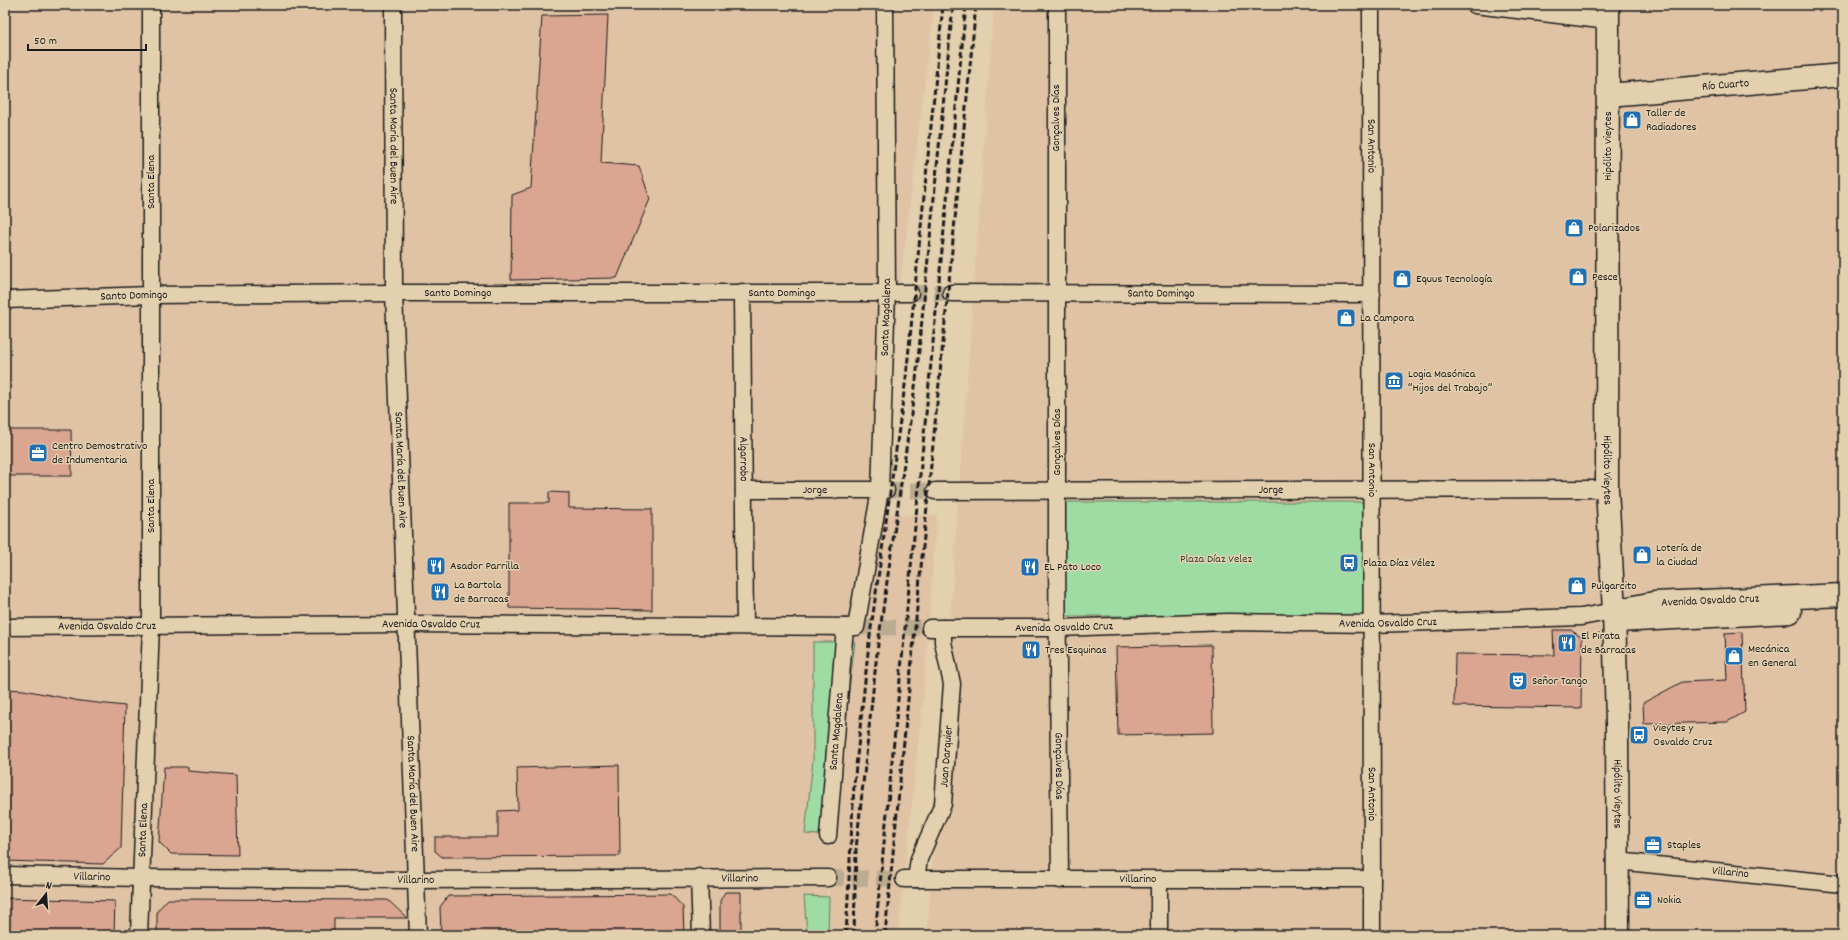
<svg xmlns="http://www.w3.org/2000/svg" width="1848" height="940" viewBox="0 0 1848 940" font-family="Dekko,sans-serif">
<rect width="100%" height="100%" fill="#e3d0ae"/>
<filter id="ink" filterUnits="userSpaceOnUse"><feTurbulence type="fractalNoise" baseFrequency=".025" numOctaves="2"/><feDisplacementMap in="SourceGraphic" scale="8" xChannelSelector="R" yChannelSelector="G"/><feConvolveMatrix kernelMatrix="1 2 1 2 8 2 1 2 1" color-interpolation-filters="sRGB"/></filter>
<g filter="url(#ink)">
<g fill="#e0c3a5">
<path d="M994,5h849v930h-916z"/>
<path d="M5,8h929l-74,605 20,-99 57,1 -14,185 -25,235h-70l2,-71 -7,71h-818z"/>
</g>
<g fill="#9fdca3" stroke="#5e7c60">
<path d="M1063,502h306v114h-305z"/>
<path d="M813,642h42l-24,194 -26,-2 8,-74z"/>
<path d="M804,896l25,1 -1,38h-21z"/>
</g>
<g fill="#daa591" stroke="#1c1c1c">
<path d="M608,15l-7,148 38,3 11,33 -33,79 -106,2 1,-85 19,-7 11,-172z"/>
<path d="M5,430h66l1,46h-67z"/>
<path d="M549,492l20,1v15l83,1v101l-143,-2v-105h40z"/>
<path d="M1553,630h18l11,8 -1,70 -127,-2 1,-52 99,1z"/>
<path d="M1742,632l3,80 -18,10 -83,2 -1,-21 39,-21 45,-2 -2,-47z"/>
<path d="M1212,645l1,88 -95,2 -2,-88z"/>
<path d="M5,689l19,1 56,11 45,5 -4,142 -18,16 -98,-3z"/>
<path d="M619,765l1,91 -178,1 -7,-6v-14h63v-26l20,-1 -1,-42z"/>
<path d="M164,767h24v4l48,4 2,80 -67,-1 -12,-12z"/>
<path d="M725,892h16v43h-21v-34z"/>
<path d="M671,894l12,13 1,28h-243l-1,-28 8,-11z"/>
<path d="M5,898l110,3 -1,34h-109z"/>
<path d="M168,899l220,1 19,18h-73v17h-177v-24z"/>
</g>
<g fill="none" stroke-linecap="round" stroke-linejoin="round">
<g stroke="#bbac91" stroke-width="16" stroke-dasharray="16 8" stroke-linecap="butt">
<path d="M910,293h41"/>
<path d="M886,490l49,1"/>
<path d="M856,627l74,1"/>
<path d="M828,878l76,1"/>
</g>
<g stroke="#1c1c1c" stroke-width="19">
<g id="street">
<path id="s1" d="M393,5l1,288 24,642"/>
<path id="s2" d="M1057,5v553l3,322"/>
<path id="s3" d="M1371,5c1,310 0,620 1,930"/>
<path d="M1475,5l133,16"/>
<path id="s4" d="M742,292l3,334"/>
<path id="s5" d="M951,293l421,1"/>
<path id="s6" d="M5,300l146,-5 243,-2h516"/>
<path id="s7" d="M744,490h142"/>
<path id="s8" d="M935,491l672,-2"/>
<path id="s9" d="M5,627l401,-3 450,3 24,-137 7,-198 -2,-287"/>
<path id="s10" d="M930,628h128l170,-6 145,2 208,-7 33,-6"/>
<path id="s11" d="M828,836l17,-209"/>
<path id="s12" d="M1617,861l226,23"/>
<path id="s13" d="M5,875l136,3 275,2 412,-2"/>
<path d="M699,877l2,58"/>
<path id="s14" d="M904,879h468"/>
<path id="s15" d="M916,879l3,-20 24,-55 9,-120 -9,-42v-14"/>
<path d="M1159,880v55"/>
<path id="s16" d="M139,935l12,-309v-621"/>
</g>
</g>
<g stroke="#1c1c1c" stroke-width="25">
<g id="secondary">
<path id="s17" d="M1608,5l-1,484 7,122 3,111 1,213"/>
<path id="s18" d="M1608,95l235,-20"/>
<path id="s19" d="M1614,611l40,-8 189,-8"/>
<path d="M1617,621l173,-9"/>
</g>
</g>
<use href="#street" stroke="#e3d0ae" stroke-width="16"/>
<use href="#secondary" stroke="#e3d0ae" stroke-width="22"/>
<g stroke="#1c1c1c" stroke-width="3" stroke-dasharray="6 3" stroke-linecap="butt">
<path d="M846,935l8,-150 15,-142 37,-265 37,-373"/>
<path d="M854,935l2,-86 22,-205 38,-264 37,-375"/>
<path d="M875,935l91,-930"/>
<path d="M885,935l91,-930"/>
</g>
</g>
</g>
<defs>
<g id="shop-square" transform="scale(1)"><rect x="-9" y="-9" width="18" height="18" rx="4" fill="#1f6fb2" stroke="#e3d0ae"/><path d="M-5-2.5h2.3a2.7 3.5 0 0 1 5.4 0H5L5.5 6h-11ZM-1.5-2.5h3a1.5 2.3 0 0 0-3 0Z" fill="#fff"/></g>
<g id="museum-square" transform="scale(1)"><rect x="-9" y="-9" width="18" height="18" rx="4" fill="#1f6fb2" stroke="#e3d0ae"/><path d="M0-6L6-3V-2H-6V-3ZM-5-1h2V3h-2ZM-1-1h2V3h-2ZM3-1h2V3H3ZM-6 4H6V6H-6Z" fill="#fff"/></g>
<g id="office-square" transform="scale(1)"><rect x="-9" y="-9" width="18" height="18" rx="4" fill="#1f6fb2" stroke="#e3d0ae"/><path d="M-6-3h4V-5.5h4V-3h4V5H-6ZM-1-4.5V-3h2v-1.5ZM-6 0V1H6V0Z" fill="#fff"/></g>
<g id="bus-square" transform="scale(1)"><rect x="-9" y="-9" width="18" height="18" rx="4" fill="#1f6fb2" stroke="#e3d0ae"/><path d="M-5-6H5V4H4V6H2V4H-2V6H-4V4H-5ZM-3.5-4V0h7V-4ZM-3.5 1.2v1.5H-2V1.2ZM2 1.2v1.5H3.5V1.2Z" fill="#fff"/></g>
<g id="restaurant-square" transform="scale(1)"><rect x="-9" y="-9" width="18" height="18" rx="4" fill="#1f6fb2" stroke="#e3d0ae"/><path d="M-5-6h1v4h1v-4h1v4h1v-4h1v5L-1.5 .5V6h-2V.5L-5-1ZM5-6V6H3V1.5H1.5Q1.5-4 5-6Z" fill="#fff"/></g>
<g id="theatre-square" transform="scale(1)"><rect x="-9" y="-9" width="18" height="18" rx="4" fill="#1f6fb2" stroke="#e3d0ae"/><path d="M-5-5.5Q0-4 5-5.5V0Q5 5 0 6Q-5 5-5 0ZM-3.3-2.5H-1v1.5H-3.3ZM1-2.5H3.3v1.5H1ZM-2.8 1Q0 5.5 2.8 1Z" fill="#fff"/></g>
</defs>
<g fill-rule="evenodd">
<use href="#shop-square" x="1632" y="120"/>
<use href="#shop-square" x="1574" y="228"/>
<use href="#shop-square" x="1578" y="277"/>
<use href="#shop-square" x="1402" y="279"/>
<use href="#shop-square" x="1346" y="318"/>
<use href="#museum-square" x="1394" y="381"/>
<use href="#office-square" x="38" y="453"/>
<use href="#shop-square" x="1642" y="555"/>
<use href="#bus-square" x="1349" y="563"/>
<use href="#restaurant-square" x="436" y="566"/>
<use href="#restaurant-square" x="1030" y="567"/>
<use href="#shop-square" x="1577" y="586"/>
<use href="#restaurant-square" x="440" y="592"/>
<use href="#restaurant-square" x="1567" y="643"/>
<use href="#restaurant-square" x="1031" y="650"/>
<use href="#shop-square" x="1734" y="656"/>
<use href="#theatre-square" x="1518" y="681"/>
<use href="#bus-square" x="1639" y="735"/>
<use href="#office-square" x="1653" y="845"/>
<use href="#office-square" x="1643" y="900"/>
</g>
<g text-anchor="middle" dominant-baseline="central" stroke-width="3" stroke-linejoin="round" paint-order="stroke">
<g font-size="12" fill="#1c1c1c" stroke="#e3d0ae">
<text stroke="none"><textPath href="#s18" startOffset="118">Río Cuarto</textPath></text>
<text transform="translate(1056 118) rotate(-90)">Gonçalves Días</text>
<text stroke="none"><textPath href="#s1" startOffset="141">Santa María del Buen Aire</textPath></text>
<text stroke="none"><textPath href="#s3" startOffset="141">San Antonio</textPath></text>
<text transform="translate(1608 146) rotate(-90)">Hipólito Vieytes</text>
<text transform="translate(151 182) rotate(-90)">Santa Elena</text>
<text stroke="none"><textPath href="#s6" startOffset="777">Santo Domingo</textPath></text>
<text stroke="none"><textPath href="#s6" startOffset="453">Santo Domingo</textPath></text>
<text stroke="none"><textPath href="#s5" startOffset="210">Santo Domingo</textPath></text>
<text stroke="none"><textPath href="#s6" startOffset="129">Santo Domingo</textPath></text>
<text stroke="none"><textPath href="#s9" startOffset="1163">Santa Magdalena</textPath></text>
<text transform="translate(1057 442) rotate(-90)">Gonçalves Días</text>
<text stroke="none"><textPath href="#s4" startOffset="167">Algarrobo</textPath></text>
<text stroke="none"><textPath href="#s1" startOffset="465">Santa María del Buen Aire</textPath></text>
<text stroke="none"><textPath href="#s3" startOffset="465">San Antonio</textPath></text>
<text stroke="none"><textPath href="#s17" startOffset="465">Hipólito Vieytes</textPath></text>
<text stroke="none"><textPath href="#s7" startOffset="71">Jorge</textPath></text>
<text stroke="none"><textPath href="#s8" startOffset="336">Jorge</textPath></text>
<text transform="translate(151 506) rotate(-90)">Santa Elena</text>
<text stroke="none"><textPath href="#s19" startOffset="97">Avenida Osvaldo Cruz</textPath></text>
<text stroke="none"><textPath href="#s10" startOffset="458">Avenida Osvaldo Cruz</textPath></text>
<text stroke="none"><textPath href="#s9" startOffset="426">Avenida Osvaldo Cruz</textPath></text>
<text stroke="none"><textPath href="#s9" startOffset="102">Avenida Osvaldo Cruz</textPath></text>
<text stroke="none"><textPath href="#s10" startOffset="134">Avenida Osvaldo Cruz</textPath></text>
<text stroke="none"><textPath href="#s11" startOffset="105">Santa Magdalena</textPath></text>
<text stroke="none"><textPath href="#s15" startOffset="128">Juan Darquier</textPath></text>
<text stroke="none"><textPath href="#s2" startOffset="761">Gonçalves Días</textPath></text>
<text stroke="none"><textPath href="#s1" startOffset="789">Santa María del Buen Aire</textPath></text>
<text stroke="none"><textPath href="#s3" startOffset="789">San Antonio</textPath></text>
<text stroke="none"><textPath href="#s17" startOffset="789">Hipólito Vieytes</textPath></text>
<text stroke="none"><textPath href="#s16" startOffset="105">Santa Elena</textPath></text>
<text stroke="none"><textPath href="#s12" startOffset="114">Villarino</textPath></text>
<text stroke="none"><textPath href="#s13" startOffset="87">Villarino</textPath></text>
<text stroke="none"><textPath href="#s13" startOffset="735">Villarino</textPath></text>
<text stroke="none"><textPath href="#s13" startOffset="411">Villarino</textPath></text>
<text stroke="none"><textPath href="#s14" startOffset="234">Villarino</textPath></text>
</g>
<g font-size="12" fill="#1c1c1c" stroke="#e3d0ae" text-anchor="start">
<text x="1646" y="113">Taller de<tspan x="1646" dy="14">Radiadores</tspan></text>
<text x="1588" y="228">Polarizados</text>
<text x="1592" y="277">Pesce</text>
<text x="1416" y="279">Equus Tecnología</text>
<text x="1360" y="318">La Campora</text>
<text x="1408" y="374">Logia Masónica<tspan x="1408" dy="14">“Hijos del Trabajo”</tspan></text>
<text x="52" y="446">Centro Demostrativo<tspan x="52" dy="14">de Indumentaria</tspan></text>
<text x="1656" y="548">Lotería de<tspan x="1656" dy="14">la Ciudad</tspan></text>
<text x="1363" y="563">Plaza Díaz Vélez</text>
<text x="450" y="566">Asador Parrilla</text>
<text x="1044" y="567">EL Pato Loco</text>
<text x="454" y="585">La Bartola<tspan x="454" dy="14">de Barracas</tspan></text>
<text x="1591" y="586">Pulgarcito</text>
<text x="1581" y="636">El Pirata<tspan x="1581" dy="14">de Barracas</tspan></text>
<text x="1748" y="649">Mecánica<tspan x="1748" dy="14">en General</tspan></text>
<text x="1045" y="650">Tres Esquinas</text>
<text x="1532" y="681">Señor Tango</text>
<text x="1653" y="728">Vieytes y<tspan x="1653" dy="14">Osvaldo Cruz</tspan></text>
<text x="1667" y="845">Staples</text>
<text x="1657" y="900">Nokia</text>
</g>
<g font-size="12" fill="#364237" stroke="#e3d0ae">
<text x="1216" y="559">Plaza Díaz Velez</text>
</g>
</g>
<rect width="1848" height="940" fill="none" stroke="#e3d0ae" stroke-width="20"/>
<rect x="10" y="10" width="1828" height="920" fill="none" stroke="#1c1c1c" stroke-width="1.5" filter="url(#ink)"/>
<g transform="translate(46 894) rotate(17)" stroke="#e3d0ae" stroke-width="3" paint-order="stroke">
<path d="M0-3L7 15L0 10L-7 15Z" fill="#1c1c1c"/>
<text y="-6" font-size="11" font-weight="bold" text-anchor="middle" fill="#1c1c1c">N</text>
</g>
<path d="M28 44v6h118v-6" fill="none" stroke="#1c1c1c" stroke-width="2"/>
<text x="34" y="44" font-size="12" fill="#1c1c1c" stroke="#e3d0ae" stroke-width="3" paint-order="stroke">50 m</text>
</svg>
